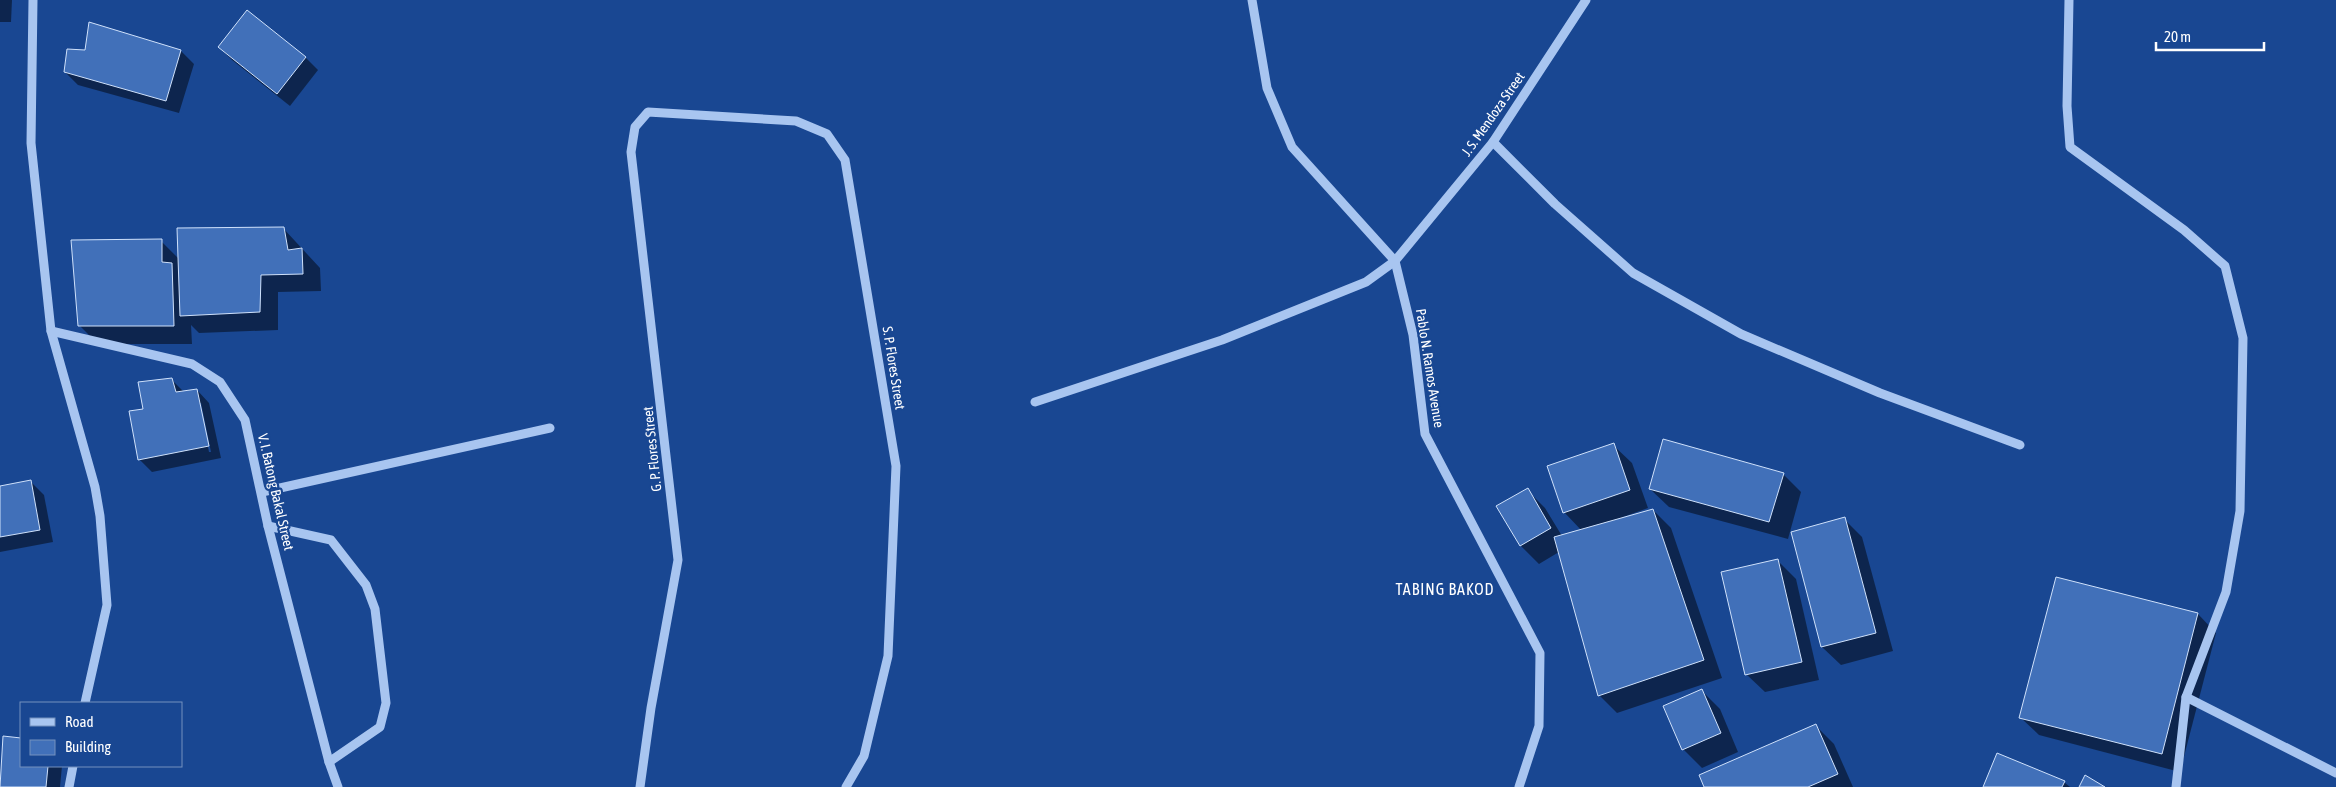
<svg xmlns="http://www.w3.org/2000/svg" width="2336" height="787" viewBox="0 0 2336 787" font-family="'Asap Condensed',sans-serif">
<rect width="100%" height="100%" fill="#194792"/>
<g fill="#0007" fill-rule="evenodd">
<path d="M0,0h12l-1,22h-11z"/>
<path d="M90,24l91,27 13,13 -15,49 -101,-28 -13,-13 22,-21z"/>
<path d="M219,47l87,11 12,12 -28,36 -58,-46z"/>
<path d="M283,228l37,40 1,23 -43,1v38l-79,3 -8,-8 1,19h-94l-18,-18 81,-85 18,18z"/>
<path d="M172,380l12,12 13,-2 12,13 12,55 -69,14 -13,-13 5,-49zM199,403h2l10,49h-2z"/>
<path d="M1613,445l19,18 16,45 -25,9v2l30,-9 18,18 51,150 -105,35 -18,-18 -40,-143 -20,12 -18,-18 6,-56 18,18 17,28 20,-5 -18,-19z"/>
<path d="M1783,474l18,18 -13,47 -119,-32 -19,-18z"/>
<path d="M31,482l13,13 9,47 -53,10v-65z"/>
<path d="M1844,519l18,18 31,114 -52,14 -19,-18 -30,-114z"/>
<path d="M1778,561l18,18 23,101 -54,12 -19,-18z"/>
<path d="M2198,614l18,19 -36,139 -141,-37 -19,-18z"/>
<path d="M1702,691l18,18 18,43 -36,16 -19,-19z"/>
<path d="M1816,726l18,18 19,43h-148z"/>
<path d="M4,738l17,2v26h41l-2,21h-60z"/>
<path d="M2064,782l6,5h-86z"/>
</g>
<g fill="#4170b9" stroke="#cfe1fb">
<path d="M247,10l59,47 -29,37 -59,-47z"/>
<path d="M89,22l92,28 -15,51 -102,-29 3,-23 18,1z"/>
<path d="M284,227l4,23 14,-2 1,26 -42,1 -1,37 -80,4 -3,-88z"/>
<path d="M162,239v23l10,1 2,63h-96l-7,-86z"/>
<path d="M172,378l4,14 21,-3 12,57 -71,14 -9,-49 14,-2 -5,-27z"/>
<path d="M1663,439l121,34 -15,49 -120,-33z"/>
<path d="M1614,443l16,47 -67,23 -16,-47z"/>
<path d="M31,480l9,50 -40,7v-51z"/>
<path d="M1528,488l23,40 -31,18 -24,-40z"/>
<path d="M1653,509l51,151 -106,36 -44,-159z"/>
<path d="M1845,517l31,116 -55,14 -30,-115z"/>
<path d="M1778,559l24,103 -57,13 -24,-103z"/>
<path d="M2056,577l142,36 -36,141 -143,-36z"/>
<path d="M1702,689l19,44 -39,17 -19,-44z"/>
<path d="M1816,724l22,50 -30,13h-104l-5,-12z"/>
<path d="M3,736l18,2v28h27l-2,21h-46z"/>
<path d="M1997,753l68,28 -3,6h-79z"/>
<path d="M2085,775l20,12h-26z"/>
</g>
<g fill="none" stroke-linecap="round" stroke-linejoin="round">
<g stroke="#a8c5f0" stroke-width="9">
<path d="M33,0l-2,143 20,188 44,156 5,29 7,89 -22,98"/>
<path d="M1252,0l15,88 25,59 103,114 18,74 12,99 115,219 -1,73 -20,61"/>
<path d="M2069,0l-2,106 3,41 114,83 41,36 18,72 -3,173 -14,81 -40,105 -10,90"/>
<path d="M1493,142l62,62 78,69 108,61 139,59 140,52"/>
<path d="M51,331l141,33 28,18 25,38 23,106 61,236 9,25"/>
<path d="M1035,402l187,-62 144,-58 29,-21 98,-119 93,-142"/>
<path d="M262,492l288,-64"/>
<path d="M268,526l63,14 35,45 9,24 11,94 -6,24 -51,35"/>
<path d="M2186,697l150,76"/>
<path d="M69,787l4,-21"/>
<path d="M640,787l11,-79 27,-148 -47,-408 4,-25 13,-15 148,9 31,13 18,26 51,306 -8,190 -24,100 -18,31"/>
</g>
</g>
<g text-anchor="middle" dominant-baseline="central" stroke-width="4.5" stroke-linejoin="round" paint-order="stroke">
<g font-size="14" fill="#fff" stroke="#194792">
<text transform="translate(1493 114) rotate(-55)">J. S. Mendoza Street</text>
<text transform="translate(894 368) rotate(81)">S. P. Flores Street</text>
<text transform="translate(1430 368) rotate(81)">Pablo N. Ramos Avenue</text>
<text transform="translate(652 449) rotate(-96)">G. P. Flores Street</text>
<text transform="translate(276 492) rotate(77)">V. I. Batong Bakal Street</text>
</g>
<g font-size="16" letter-spacing="1" fill="#fff" stroke="#194792">
<text x="1445" y="589">TABING BAKOD</text>
</g>
</g>
<rect x="20" y="702" width="162" height="65" fill="#194792" stroke="#7591be"/>
<rect x="30" y="718" width="25" height="8" fill="#a8c5f0" stroke="#7591be"/>
<text x="65" y="727" font-size="15" fill="#ffffff">Road</text>
<rect x="30" y="740" width="25" height="15" fill="#4170b9" stroke="#7591be"/>
<text x="65" y="752" font-size="15" fill="#ffffff">Building</text>
<path d="M2156 42v8h108v-8" fill="none" stroke="#ffffff" stroke-width="2.5"/>
<text x="2164" y="42" font-size="15" fill="#ffffff" stroke="#194792" stroke-width="4" paint-order="stroke">20 m</text>
</svg>
